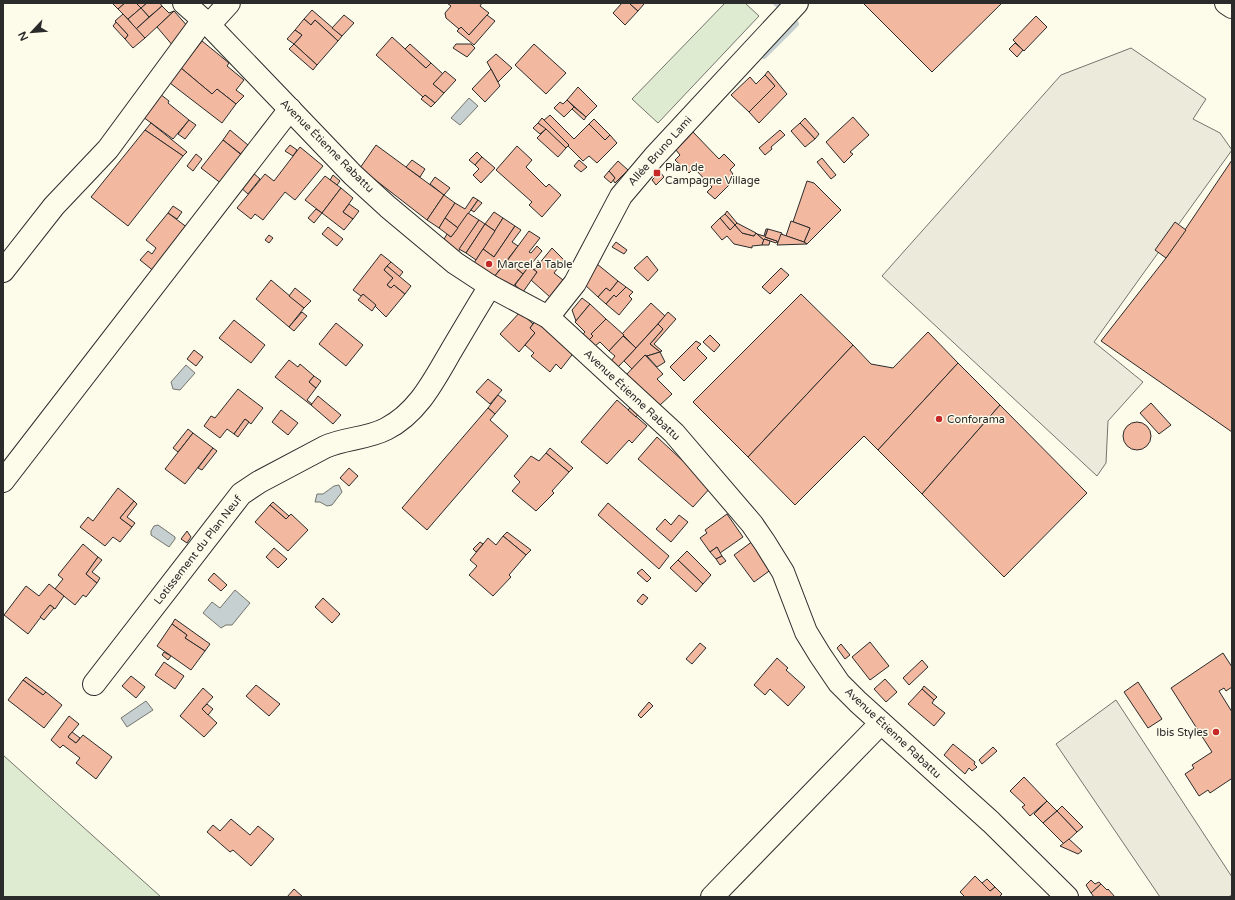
<svg xmlns="http://www.w3.org/2000/svg" width="1235" height="900" viewBox="0 0 1235 900" font-family="'Varela Round',sans-serif">
<rect width="100%" height="100%" fill="#fdfbea"/>
<g fill="#deebd1" stroke="#74746e">
<path d="M725,3h20l14,13 -101,107 -26,-24z"/>
<path d="M3,755l158,142h-158z"/>
</g>
<g fill="#eceadb" stroke="#74746e">
<path d="M1131,48l75,51 -13,20 27,14 12,17 -138,192 49,40 -35,39 -2,42 -9,13 -215,-200 179,-201z"/>
<path d="M1116,700l116,177v18l-4,2h-68l-104,-153z"/>
</g>
<g fill="#c7d0d0" stroke="#74746e">
<path d="M469,98l9,8 -18,19 -9,-7z"/>
<path d="M186,365l9,8 -15,17 -7,-1 -2,-7z"/>
<path d="M339,485l3,7 -10,13 -5,1 -7,-4h-5l2,-8h6l11,-8z"/>
<path d="M158,525l17,12v2l-6,8 -18,-12v-4l3,-5z"/>
<path d="M235,590l15,13 -18,22h-6l-5,3 -18,-15 9,-11 8,6z"/>
<path d="M146,701l7,9 -26,17 -6,-9z"/>
</g>
<g fill="none" stroke-linecap="round" stroke-linejoin="round">
<g stroke="#c7d0d0" stroke-width="6">
<path d="M776,3l5,4"/>
<path d="M764,56l32,-32 -3,-5"/>
</g>
</g>
<g fill="#f2b8a0" stroke="#2b2b2b">
<path d="M112,3h13l-7,6z"/>
<path d="M125,3h11l5,5 -13,11 -10,-10z"/>
<path d="M136,3h11l-6,5z"/>
<path d="M147,3h13l2,3 -13,11 -8,-9z"/>
<path d="M447,3h35l-2,3 9,7 -20,22 -8,-8 -2,2 -13,-11 -1,-5 6,-7z"/>
<path d="M622,3h7l9,8 -13,14 -12,-12z"/>
<path d="M629,3h13l2,1 -6,7z"/>
<path d="M863,3h139l-70,69z"/>
<path d="M162,6l7,7 5,-2 -29,27 -9,-9z"/>
<path d="M141,8l8,9 -13,12 -8,-10z"/>
<path d="M312,10l30,26 -4,5 -23,-21 -4,5 -7,-6z"/>
<path d="M174,11l16,18 -16,18 -17,-20z"/>
<path d="M123,14l22,24 -12,10 -8,-9 3,-4 -13,-14z"/>
<path d="M344,15l10,8 -12,13 -10,-8z"/>
<path d="M487,15l8,6 -21,24 -17,-14 4,-4 8,8z"/>
<path d="M1036,16l11,11 -23,24 -11,-11z"/>
<path d="M304,19l7,6 4,-5 23,21 -21,24 -23,-21 8,-9 -7,-5z"/>
<path d="M116,22l12,13 -3,4 -12,-13z"/>
<path d="M295,30l7,5 -8,9 -7,-5z"/>
<path d="M392,37l34,31 5,-5 12,11 -10,10 11,9 -9,10 -10,-8 -2,2 -47,-42z"/>
<path d="M202,41l27,22 -2,3 17,14 -8,10 8,6 -8,8 -19,-15 -5,5 -31,-26z"/>
<path d="M1015,43l8,7 -6,7 -8,-8z"/>
<path d="M294,44l23,21 -4,5 -24,-21z"/>
<path d="M410,44l21,19 -5,5 -21,-19z"/>
<path d="M456,44h15l4,4 -8,9 -14,-9z"/>
<path d="M534,44l32,29 -20,21 -31,-29z"/>
<path d="M496,54l16,14 -14,14 -11,-20z"/>
<path d="M181,68l31,26 5,-5 19,15 -14,19 -52,-40z"/>
<path d="M491,69l9,17 -15,16 -13,-13z"/>
<path d="M445,71l11,9 -12,13 -11,-9z"/>
<path d="M768,71l19,23 -28,29 -10,-11 26,-26 -10,-11z"/>
<path d="M765,75l10,11 -26,26 -18,-17 19,-18 6,7z"/>
<path d="M578,87l19,19 -11,11 -19,-17z"/>
<path d="M160,94l9,7 -1,2 21,17 -16,19 -30,-22z"/>
<path d="M425,95l10,8 -4,4 -10,-8z"/>
<path d="M567,100l7,7 -10,10 -10,-9 6,-6 3,2z"/>
<path d="M574,107l12,10 -2,3 -12,-11z"/>
<path d="M550,115l24,24 15,-15 16,16 5,-5 7,8 -20,20 -8,-7 -6,5 -40,-40z"/>
<path d="M853,117l16,18 -19,17 3,2 -9,9 -18,-21z"/>
<path d="M542,118l27,27 -3,3 -28,-25z"/>
<path d="M805,118l14,16 -4,5 -15,-16z"/>
<path d="M594,119l16,16 -5,5 -16,-16z"/>
<path d="M189,120l7,5 -11,14 -7,-5z"/>
<path d="M151,123l36,29 -4,4 -38,-26z"/>
<path d="M538,123l8,6 -6,5 -7,-6z"/>
<path d="M800,123l15,16 -10,8 -14,-16z"/>
<path d="M546,129l20,19 -8,9 -21,-19z"/>
<path d="M145,130l38,26 -55,70 -37,-29z"/>
<path d="M230,130l18,15 -7,9 -18,-14z"/>
<path d="M780,130l5,5 -14,12 1,2 -7,6 -6,-7z"/>
<path d="M693,132l26,27 5,-5 11,11 -5,5 3,4 -3,3 4,3 -19,19 -8,-7 5,-5 -18,-19 -5,5 -14,-13 5,-5 -4,-5z"/>
<path d="M223,140l21,17 -22,27 -21,-16z"/>
<path d="M290,145l7,5 -4,6 -8,-5z"/>
<path d="M376,145l68,50 -17,25 -67,-52z"/>
<path d="M517,146l15,14 -6,7 20,20 3,-3 12,11 -19,22 -13,-12 3,-3 -36,-32z"/>
<path d="M300,147l23,19 -28,34 -10,-8 -22,28 -8,-6 -4,5 -14,-11 28,-34 9,7z"/>
<path d="M477,152l5,5 -7,8 -6,-5z"/>
<path d="M196,154l6,5 -9,12 -6,-5z"/>
<path d="M482,157l13,11 -14,15 -8,-8 6,-6 -4,-4z"/>
<path d="M822,158l14,17 -5,4 -14,-17z"/>
<path d="M412,160l13,9 -5,8 -14,-10z"/>
<path d="M579,160l8,7 -6,5 -7,-6z"/>
<path d="M1232,160v272l-131,-91 65,-83z"/>
<path d="M618,161l10,9 -13,13 -2,-3 2,-2 -6,-7z"/>
<path d="M609,171l6,7 -4,5 -7,-6z"/>
<path d="M252,172l8,7 -12,15 -8,-7z"/>
<path d="M660,172l4,5 -8,8 -4,-5z"/>
<path d="M333,175l7,6 -3,4 -7,-5z"/>
<path d="M325,176l16,12 -19,25 -17,-13z"/>
<path d="M435,177l15,11 -6,7 -14,-11z"/>
<path d="M807,181l7,2 27,27 -34,34 -3,-2 6,-14 -17,-6z"/>
<path d="M341,188l12,10 -10,14 10,7 -9,11 -22,-17z"/>
<path d="M444,195l11,8 -16,25 -12,-8z"/>
<path d="M473,197l5,3 -20,28 -13,-10 10,-15 10,6z"/>
<path d="M478,200l4,3 -8,9 -3,-2z"/>
<path d="M349,204l10,7 -6,8 -10,-7z"/>
<path d="M173,206l9,6 -5,7 -9,-6z"/>
<path d="M316,209l6,4 -8,10 -6,-5z"/>
<path d="M727,211l10,12 -2,2 -10,-11z"/>
<path d="M494,212l9,6 -8,13 -10,-7z"/>
<path d="M168,213l20,15 -33,44 -15,-12 8,-9 4,3 4,-6 -10,-8z"/>
<path d="M468,213l11,7 -21,32 -15,-11 4,-7 4,3z"/>
<path d="M725,214l10,11 -5,5 -10,-12z"/>
<path d="M445,218l13,10 -7,9 -12,-9z"/>
<path d="M503,218l12,8 -21,31 -11,-8z"/>
<path d="M720,218l10,12 5,-5 7,8 12,3 2,-3 1,1 7,6 -2,5 -10,1v2l-18,-4 -7,-8 -5,4 -11,-13z"/>
<path d="M479,220l6,4 -19,29 -7,-4z"/>
<path d="M791,221l19,7 -6,14 -18,-6z"/>
<path d="M1175,222l11,8 -20,28 -11,-8z"/>
<path d="M737,223l19,10 -2,3 -12,-3 -7,-8z"/>
<path d="M485,224l10,7 -19,29 -10,-7z"/>
<path d="M515,226l6,4 -9,12 6,4 -24,31 -20,-14 9,-14 11,8z"/>
<path d="M328,227l15,12 -6,7 -15,-12z"/>
<path d="M766,229h2l-3,8 12,4 -1,2 -12,-4v1l-7,-6 7,2z"/>
<path d="M768,229l14,4 -4,11 -1,-3 -12,-4z"/>
<path d="M529,231l11,7 -11,14 2,1 6,-7 5,5 -19,23 -16,-13z"/>
<path d="M781,234l23,8 3,2 -30,1z"/>
<path d="M269,235l4,3 -4,5 -4,-3z"/>
<path d="M764,239l6,2 -1,4h-7z"/>
<path d="M616,242l11,8 -3,4 -12,-7z"/>
<path d="M552,248l12,12 -10,13 9,7 -13,17 -19,-17 6,-8 -3,-2z"/>
<path d="M381,254l10,8 -7,8 9,8 -6,7 4,3 3,-3 11,9 -19,23 -23,-23 -2,2 -8,-6z"/>
<path d="M647,256l11,14 -10,11 -14,-13z"/>
<path d="M507,261l16,13 -11,14 -18,-11z"/>
<path d="M391,262l12,10 -4,5 -12,-11z"/>
<path d="M597,264l21,17 -8,10 -4,-3 -8,9 -14,-13z"/>
<path d="M387,266l24,20 -6,8 -11,-9 -3,3 -4,-3 6,-7 -9,-8z"/>
<path d="M529,266l8,6 -14,20 -8,-7z"/>
<path d="M781,268l8,7 -19,19 -8,-7z"/>
<path d="M271,280l33,28 -15,19 -33,-28z"/>
<path d="M618,281l8,6 -10,10 -2,-2 -8,9 -8,-7 8,-9 4,3z"/>
<path d="M626,287l7,5 -4,4 3,3 -13,16 -13,-11 8,-9 2,2z"/>
<path d="M295,288l16,13 -7,7 -15,-12z"/>
<path d="M363,294l13,11 -4,6 -14,-11z"/>
<path d="M801,294l52,51 -105,112 -55,-55z"/>
<path d="M582,298l8,6 -14,17 -4,-11z"/>
<path d="M651,303l14,13 -29,32 -14,-14z"/>
<path d="M590,304l16,15 -15,15 2,2 -4,4 -7,-5 3,-3 -10,-10z"/>
<path d="M302,312l5,4 -13,15 -5,-4z"/>
<path d="M520,312l13,12 -3,4 5,5 -16,19 -19,-18z"/>
<path d="M668,312l8,7 -22,25 8,7 -2,1 -10,-8 13,-15 -5,-5z"/>
<path d="M537,319l38,32 -14,18 -5,-5 -6,8 -19,-16 3,-3 -9,-8 10,-12 -5,-5z"/>
<path d="M606,319l18,16 -15,16 -9,-9 -5,4 -6,-6 4,-4 -2,-2z"/>
<path d="M234,320l31,25 -14,18 -32,-25z"/>
<path d="M336,323l27,22 -17,21 -27,-22z"/>
<path d="M658,324l5,5 -13,15 10,8 -13,4 -2,-1 -13,14 -8,-8z"/>
<path d="M928,332l30,31 -80,87 -14,-14 -69,69 -47,-48 105,-112 18,19 22,4z"/>
<path d="M710,335l10,10 -6,7 -11,-10z"/>
<path d="M623,336l13,12 -18,19 -7,-6 4,-5 -6,-5z"/>
<path d="M696,341l5,3 -4,4 10,10 -23,23 -14,-14z"/>
<path d="M194,350l9,7 -7,9 -9,-7z"/>
<path d="M660,352l5,10 -8,5 -10,-11z"/>
<path d="M645,355l18,19 -6,5 15,15 -12,11 -34,-30z"/>
<path d="M289,360l9,7 2,-3 14,12 -5,6 7,6 -9,12 5,4 -1,1 -36,-28z"/>
<path d="M958,363l42,42 -78,89 -44,-44z"/>
<path d="M314,376l7,5 -5,7 -7,-6z"/>
<path d="M488,379l14,11 -12,14 -14,-12z"/>
<path d="M238,389l25,19 -12,16 -6,-5 -11,15 -7,-5 -7,9 -16,-12 7,-10 4,2z"/>
<path d="M498,395l8,6 -11,13 -7,-6z"/>
<path d="M318,396l23,19 -8,9 -22,-19z"/>
<path d="M617,400l30,26 -15,17 -3,-3 -22,24 -26,-22z"/>
<path d="M636,401l7,7 -7,9 -8,-7z"/>
<path d="M1151,403l20,22 -12,9 -19,-21z"/>
<path d="M1000,405l87,88 -83,84 -82,-83z"/>
<path d="M488,408l7,6 -5,6 18,16 -81,94 -25,-22z"/>
<path d="M281,410l17,13 -10,12 -16,-13z"/>
<path d="M245,419l4,3 -11,15 -4,-3z"/>
<circle cx="1137" cy="436" r="14"/>
<path d="M188,429l5,4 -15,19 -5,-4z"/>
<path d="M193,433l20,15 -28,36 -20,-15z"/>
<path d="M657,437l54,50 -18,20 -55,-48z"/>
<path d="M213,448l4,3 -15,19 -4,-2z"/>
<path d="M550,448l23,20 -4,4 -23,-19z"/>
<path d="M546,453l23,19 -17,19 2,2 -18,18 -24,-20 8,-9 -6,-6 17,-20 8,5z"/>
<path d="M349,468l9,8 -9,10 -9,-8z"/>
<path d="M118,488l16,13 -14,17 12,9 -12,15 -7,-5 -8,9 -25,-19 8,-10 5,4z"/>
<path d="M134,501l3,3 -10,13 8,6 -3,4 -12,-9z"/>
<path d="M273,502l16,14 -3,3 -16,-14z"/>
<path d="M608,503l61,53 -10,13 -61,-54z"/>
<path d="M270,505l16,14 5,-5 17,16 -20,21 -33,-29z"/>
<path d="M727,514l16,23 -23,16 -3,-6 -7,5 -10,-14 7,-5 -2,-3z"/>
<path d="M679,515l9,7 -17,20 -15,-13 9,-10 6,6z"/>
<path d="M187,531l4,6 -4,6 -6,-4z"/>
<path d="M507,532l24,18 -5,5 -23,-19z"/>
<path d="M503,536l23,19 -17,20 2,2 -18,19 -24,-21 8,-9 -7,-6 18,-22 8,7z"/>
<path d="M753,541l19,28 -18,13 -20,-27z"/>
<path d="M480,542l3,2 -7,8 -3,-3z"/>
<path d="M83,544l15,13 -12,17 11,9 -11,14 -3,-2 -8,10 -20,-16 8,-10 -5,-4z"/>
<path d="M717,547l5,9 -6,3 -6,-7z"/>
<path d="M274,548l13,11 -9,9 -12,-11z"/>
<path d="M687,551l24,24 -8,9 -25,-24z"/>
<path d="M722,556l4,5 -6,4 -4,-6z"/>
<path d="M98,557l4,3 -10,12 8,6 -3,5 -11,-9z"/>
<path d="M678,560l25,24 -7,8 -26,-24z"/>
<path d="M642,569l9,9 -4,4 -10,-9z"/>
<path d="M214,573l13,12 -6,6 -13,-11z"/>
<path d="M49,584l15,12 -9,13 -5,-4 -22,29 -24,-19 22,-29 13,10z"/>
<path d="M643,594l5,4 -6,7 -5,-4z"/>
<path d="M323,598l17,16 -8,9 -17,-16z"/>
<path d="M50,605l4,3 -10,12 -4,-3z"/>
<path d="M175,619l35,25 -5,7 -20,-13 2,-3 -15,-11z"/>
<path d="M172,624l15,11 -2,3 20,13 -14,19 -34,-24z"/>
<path d="M870,642l19,24 -19,14 -18,-23z"/>
<path d="M700,643l6,5 -14,16 -6,-5z"/>
<path d="M841,644l9,11 -5,4 -8,-11z"/>
<path d="M164,652l7,4 -3,4 -6,-5z"/>
<path d="M1223,653l9,14v20l-6,4 -2,-3 -5,3 13,21v69l-1,-2 -21,14 -2,-3 -9,6 -14,-22 9,-6 -2,-3 20,-13 -41,-64z"/>
<path d="M777,658l11,10 -2,2 19,17 -17,19 -18,-17 -5,6 -11,-10z"/>
<path d="M922,660l6,7 -19,18 -6,-7z"/>
<path d="M164,662l20,14 -9,13 -20,-14z"/>
<path d="M131,676l14,11 -9,11 -14,-12z"/>
<path d="M26,677l20,15 -3,3 -20,-15z"/>
<path d="M885,679l12,13 -11,10 -12,-13z"/>
<path d="M23,680l20,15 3,-3 16,13 -18,23 -36,-28z"/>
<path d="M1138,682l24,37 -14,9 -24,-36z"/>
<path d="M256,685l24,19 -11,12 -23,-20z"/>
<path d="M924,686l13,11 -3,3 -12,-11z"/>
<path d="M203,688l10,9 -11,12 15,14 -13,14 -24,-21z"/>
<path d="M922,689l12,11 -2,3 13,10 -11,13 -26,-22z"/>
<path d="M649,702l4,4 -12,12 -3,-3z"/>
<path d="M207,704l6,5 -5,6 -6,-6z"/>
<path d="M69,716l10,8 -11,13 8,6 7,-8 29,22 -16,22 -20,-16 4,-5 -17,-13 -3,3 -9,-8z"/>
<path d="M72,732l8,6 -4,5 -8,-6z"/>
<path d="M953,744l22,18 -1,2 3,3 -5,4 -3,-3 -4,6 -21,-19z"/>
<path d="M993,747l4,4 -15,13 -3,-4z"/>
<path d="M1024,777l23,24 -17,15 -8,-9 3,-2 -15,-14z"/>
<path d="M1047,801l10,10 -14,12 -9,-9z"/>
<path d="M1062,806l21,21 -6,5 -20,-21z"/>
<path d="M1057,811l20,21 -13,12 -21,-21z"/>
<path d="M231,819l19,16 8,-9 16,13 -23,27 -18,-16 -3,2 -23,-20 6,-7 7,6z"/>
<path d="M1069,839l13,12 -4,3 -18,-8z"/>
<path d="M975,876l15,15 5,-4 7,7 -3,3h-34l-5,-5z"/>
<path d="M987,879l8,8 -5,4 -8,-8z"/>
<path d="M1091,880l4,4 4,-2 2,2 -10,9 -5,-8z"/>
<path d="M1101,884l6,6 1,-1 7,8h-21l-3,-4z"/>
<path d="M294,889l9,8h-16z"/>
</g>
<g fill="none" stroke-linecap="round" stroke-linejoin="round">
<g stroke="#2b2b2b" stroke-width="24">
<g id="minor">
<path d="M184,3l25,22 144,150 35,32 67,56 35,23 58,31 126,116 78,91 13,19 18,29 23,60 14,23 19,28 19,19 133,120 76,75"/>
<path d="M209,25l20,-22"/>
<path d="M3,271l51,-65 54,-57 95,-129"/>
<path d="M548,317l27,-34 46,-87 33,-39 143,-154"/>
<path d="M3,481l287,-372"/>
<path d="M94,684l147,-190 18,-12 66,-35c19,-9 42,-8 61,-18 32,-16 48,-49 65,-78 13,-22 26,-44 39,-65"/>
<path d="M712,897l169,-174"/>
</g>
</g>
<g stroke="#2b2b2b" stroke-width="24">
<path id="major" d="M1226,3l6,4"/>
</g>
<use href="#minor" stroke="#fdfbea" stroke-width="22"/>
<use href="#major" stroke="#fdfbea" stroke-width="22"/>
</g>
<g fill="#c62828" stroke="#fdfbea" stroke-width="1.5">
<rect x="653" y="169" width="8" height="8" rx="2"/>
<circle cx="489" cy="264" r="4"/>
<circle cx="939" cy="419" r="4"/>
<circle cx="1216" cy="732" r="4"/>
</g>
<g text-anchor="middle" dominant-baseline="central" stroke-width="3" stroke-linejoin="round" paint-order="stroke">
<g font-size="11" fill="#2b2b2b" stroke="#fdfbea">
<text transform="translate(327 146) rotate(45)">Avenue Étienne Rabattu</text>
<text transform="translate(660 151) rotate(-48)">Allée Bruno Lami</text>
<text transform="translate(632 395) rotate(43)">Avenue Étienne Rabattu</text>
<text transform="translate(198 550) rotate(-52)">Lotissement du Plan Neuf</text>
<text transform="translate(893 733) rotate(43)">Avenue Étienne Rabattu</text>
</g>
<g font-size="11" fill="#2b2b2b" stroke="#fdfbea" text-anchor="start">
<text x="665" y="167">Plan de<tspan x="665" dy="13">Campagne Village</tspan></text>
<text x="497" y="264">Marcel à Table</text>
<text x="947" y="419">Conforama</text>
<text x="1208" y="732" text-anchor="end">Ibis Styles</text>
</g>
</g>
<rect width="1235" height="900" fill="none" stroke="#2b2b2b" stroke-width="8"/>
<g transform="translate(32 32) rotate(244)" stroke="#fdfbea" stroke-width="3" paint-order="stroke">
<path d="M0-3L7 15L0 10L-7 15Z" fill="#2b2b2b"/>
<text y="-6" font-size="11" font-weight="bold" text-anchor="middle" fill="#2b2b2b">N</text>
</g>
</svg>
